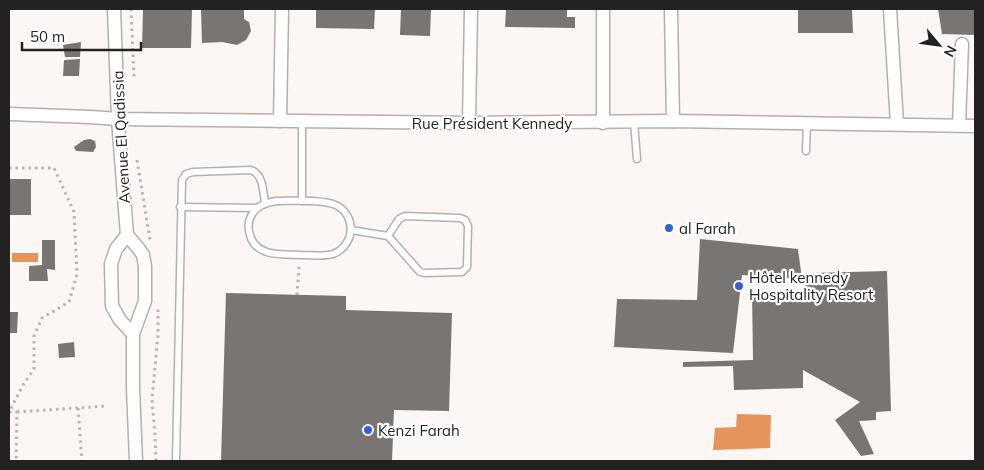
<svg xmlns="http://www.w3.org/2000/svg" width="984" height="470" viewBox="0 0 984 470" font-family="Mulish,sans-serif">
<rect width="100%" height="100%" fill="#fcf7f4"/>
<g fill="#e5945c">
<rect x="12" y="253" width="26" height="9"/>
<path d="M737,414l34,1 -1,33 -57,2 2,-22 21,-1z"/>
</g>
<g fill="#797572">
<path d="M143,9h49l-1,39h-49z"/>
<path d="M201,9h43v10l5,3 2,9 -5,9 -9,5 -15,-3 -20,1z"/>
<path d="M316,9h59l-1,20 -58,-1z"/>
<path d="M401,9h30l-1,27 -30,-1z"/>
<path d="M506,9h61v8h8v11l-70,-1z"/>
<path d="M798,9h54l1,24h-55z"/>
<path d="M938,9h37v26l-33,-1z"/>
<path d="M81,42l-1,15h-15l-2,-12z"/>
<path d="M80,59l-1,17h-16l1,-16z"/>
<path d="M90,139l5,2 1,6 -3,5 -17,-1 -2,-4 10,-7z"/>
<rect x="9" y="179" width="22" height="36"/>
<path d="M700,239l98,10 4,30 -60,-4 -9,78 -119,-6 3,-48 80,1z"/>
<path d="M42,240h13v30l-8,-1 1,12h-19v-15l13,-1z"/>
<path d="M887,271l4,140 -15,1v8l-17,1 15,33 -13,2 -26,-36 25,-18 -57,-32v18l-69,2 -1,-24 -50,1v-5l70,-2 -1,-68 50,-1 11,-18z"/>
<path d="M226,293l120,3v14l106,3 -3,98 -55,-1 -2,51h-171z"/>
<path d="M9,312h9l-1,21h-8z"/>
<path d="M74,342l1,15 -16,1 -1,-14z"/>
</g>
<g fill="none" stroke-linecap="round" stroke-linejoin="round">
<g stroke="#b4b0ad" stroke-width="9">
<g id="lane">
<path d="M634,122l3,37"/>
<path d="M806,151l1,-28"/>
<path d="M276,201c15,0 43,-2 57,3 13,4 20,18 17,31 -2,8 -8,16 -17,19 -9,3 -21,1 -31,1 -18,-1 -46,3 -52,-20 -2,-6 -2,-13 1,-19 5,-10 14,-13 25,-15z"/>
<path d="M302,201v-80"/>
<path d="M180,207l77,1"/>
<path d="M405,216l55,2 5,2 3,6 -1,41 -5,5 -38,1 -4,-1 -32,-36 11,-17z"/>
<path d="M351,230l37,6"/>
<path d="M176,461l6,-281 4,-6 7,-2 58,-2c12,4 12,21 14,33"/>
</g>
</g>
<g stroke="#b4b0ad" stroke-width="15">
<g id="street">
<path d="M114,9l4,110 9,116 12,14 4,6 2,11v35l-12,33v54l3,73"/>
<path d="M671,9l2,112"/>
<path d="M890,9l7,115"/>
<path d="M9,114l81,3 28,2 351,4 204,-2 302,5"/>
<path d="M280,121l2,-112"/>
<path d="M469,123l2,-114"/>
<path d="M603,123v-114"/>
<path d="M959,125l3,-81"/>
<path d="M127,235l-11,14 -5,15 1,42 8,14 13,14"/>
</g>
</g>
<g stroke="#b9b5b2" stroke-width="3" stroke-dasharray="2.5 4" stroke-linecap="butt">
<path d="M131,9l3,69"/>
<path d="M137,160l13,80"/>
<path d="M9,168h45l20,44 3,62 -8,28 -27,16 -8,18v33l-11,16 -14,27"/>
<path d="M297,295l2,-29"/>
<path d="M78,408l4,53"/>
<path d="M9,412h8l-1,49"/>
<path d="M17,412l89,-6"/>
<path d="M156,461l-1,-25 -3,-36 6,-66v-26"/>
</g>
<use href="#lane" stroke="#fff" stroke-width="6"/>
<use href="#street" stroke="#fff" stroke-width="12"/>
</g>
<g fill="#3360d0" stroke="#fff" stroke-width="2">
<circle cx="669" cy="228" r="5"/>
<circle cx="739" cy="286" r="5"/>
<circle cx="368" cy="430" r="5"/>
</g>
<g text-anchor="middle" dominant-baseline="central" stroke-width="4.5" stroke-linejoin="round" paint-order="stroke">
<g font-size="15" fill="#242221" stroke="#fff">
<text x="492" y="123">Rue Président Kennedy</text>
<text transform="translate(121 137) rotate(-93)">Avenue El Qadissia</text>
</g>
<g font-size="15" fill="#242221" stroke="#fff" text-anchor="start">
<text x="679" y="228">al Farah</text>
<text x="749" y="277">Hôtel kennedy<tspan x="749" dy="17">Hospitality Resort</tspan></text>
<text x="378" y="430">Kenzi Farah</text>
</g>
</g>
<rect width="984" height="470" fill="none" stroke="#242221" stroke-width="20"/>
<g transform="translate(939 45) rotate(119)" stroke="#ffffff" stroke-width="4" paint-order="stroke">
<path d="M0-4L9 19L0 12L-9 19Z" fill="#242221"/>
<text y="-8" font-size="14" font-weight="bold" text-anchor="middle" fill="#242221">N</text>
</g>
<path d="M22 42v8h119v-8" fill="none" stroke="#242221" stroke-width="2.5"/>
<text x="30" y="42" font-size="15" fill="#242221" stroke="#ffffff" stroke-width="4" paint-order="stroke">50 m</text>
</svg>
